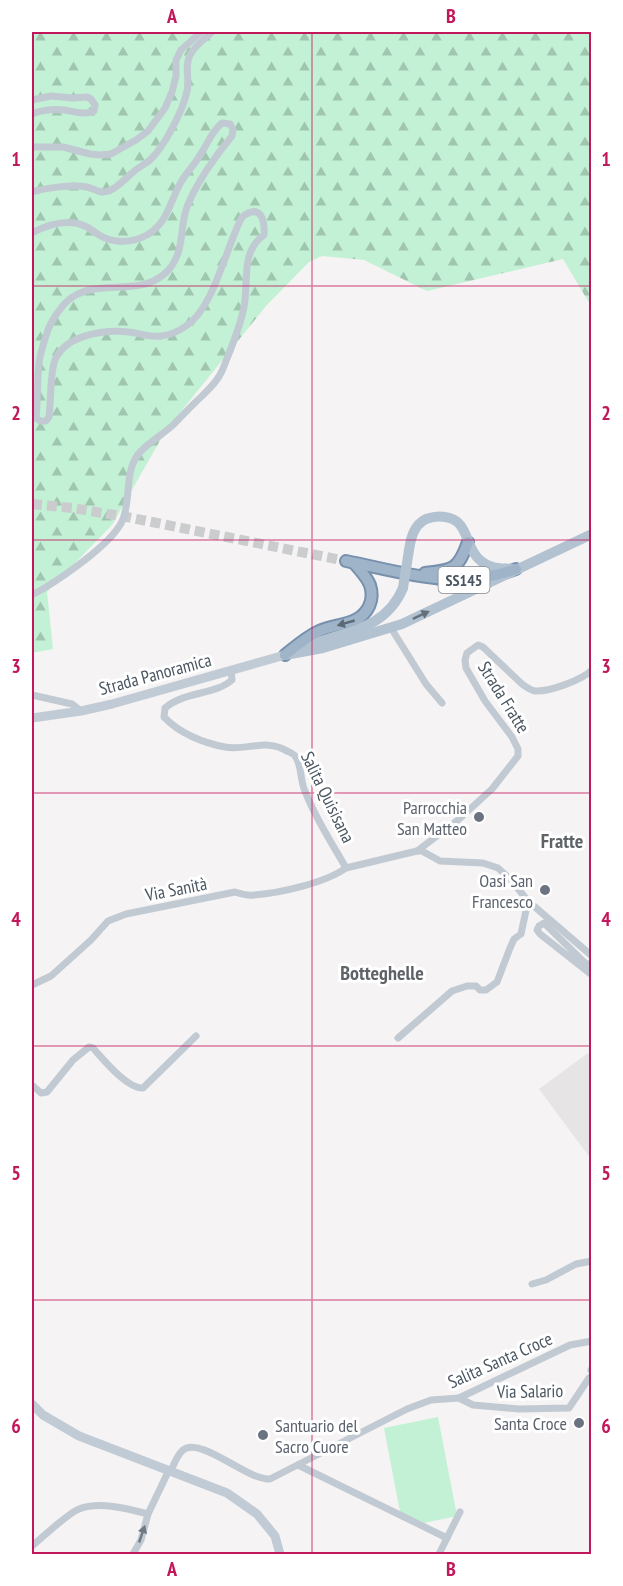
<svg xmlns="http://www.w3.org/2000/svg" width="623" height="1586" viewBox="0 0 623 1586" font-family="'PT Sans Narrow',sans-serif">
<defs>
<pattern id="forest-firs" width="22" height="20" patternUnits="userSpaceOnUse" patternTransform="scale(1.5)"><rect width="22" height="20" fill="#c3f1d5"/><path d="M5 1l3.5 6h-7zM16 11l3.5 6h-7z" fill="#a0c6b0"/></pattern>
</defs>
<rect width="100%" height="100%" fill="#f5f3f3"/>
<path fill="#e6e4e5" d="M588,1053l4,4 -1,102 -52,-70z"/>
<path fill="#c3f1d5" d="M438,1417l19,99 -33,7 -24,-11 -16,-84z"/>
<path fill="url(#forest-firs)" d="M32,32h559v274l-28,-47 -136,32 -63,-31 -42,-4 -13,6 -43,44 -100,124 -54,95 -65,67 6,57 -21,4z"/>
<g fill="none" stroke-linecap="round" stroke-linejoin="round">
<path stroke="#caccce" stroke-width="10" stroke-dasharray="10 5" stroke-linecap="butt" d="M32,504l40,4 55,9 219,44"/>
<g stroke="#7690ad" stroke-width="14">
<g id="trunk">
<path d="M346,561c60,12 109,30 170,8"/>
<path d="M425,573c28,-3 33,-3 43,-31"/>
<path d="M285,655c10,-8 21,-18 34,-24 11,-5 25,-6 36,-11 13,-6 20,-20 15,-35 -3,-8 -10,-15 -16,-22"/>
</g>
</g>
<g stroke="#c1cad2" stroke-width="7">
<path d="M32,100l19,-4 22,2 14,-1 4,2 4,6 -1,6c-10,4 -18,1 -29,-1 -11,-1 -23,0 -33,4"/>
<path d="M32,147h31l27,7 10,1 11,-1 25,-14 12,-9 17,-23 7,-16 4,-16v-16l5,-10 20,-18"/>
<path d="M32,192c14,-4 40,-8 55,-5 8,2 13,7 22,4 9,-4 15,-11 22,-17 6,-6 13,-9 19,-14 14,-13 33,-49 37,-69 3,-12 -3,-25 3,-36 5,-10 15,-16 22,-23"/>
<path d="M32,233c13,-7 27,-12 43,-10 9,1 17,7 24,12 15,9 33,8 48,0 21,-12 23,-34 34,-53 6,-10 15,-19 21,-30 7,-11 10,-21 20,-29l8,1 3,5 -1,7c-16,19 -38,50 -46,74 -6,19 -2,39 -15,57 -30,39 -84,0 -113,45 -5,7 -10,16 -12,24 -3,9 -6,18 -7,27 -2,18 -1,37 -3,55l4,3h6l3,-4c2,-16 1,-39 5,-54 8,-28 51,-34 75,-31 11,1 21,6 32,4 8,-1 18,-5 25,-10 28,-18 40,-79 56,-109 18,-14 23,2 22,18 -24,17 -15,47 -20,72 -4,21 -14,44 -22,64 -5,11 -12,17 -20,25 -10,9 -19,19 -29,29 -10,9 -22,16 -32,26 -15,16 -11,36 -15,56 -1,7 -4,16 -8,21 -15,22 -63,55 -86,67"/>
<path d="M391,628l35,56 16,19"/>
<path d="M231,670l1,10c-17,15 -47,11 -67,28l-1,9c15,16 39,26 61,30 22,4 41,-9 62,4 2,1 7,3 8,5 7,9 5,25 10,35 10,27 27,52 41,77l71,-17h5l18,10 43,2 15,5 13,12 17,21 64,55"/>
<path d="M32,695l40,9 9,7"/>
<path d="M417,851l41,-31 34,-31 26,-33v-7l-6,-12 -27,-36 -19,-33 -1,-8 2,-7 11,-8 5,2 39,37c4,3 8,6 13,7 14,1 47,-11 57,-21"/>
<path d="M592,963l-3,2 -5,-3 -40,-39 -5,3 -2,4 3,4 52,41"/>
<path d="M32,985l19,-9 40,-36 17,-19 18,-7 109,-22c6,2 13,4 19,3 26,-2 71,-12 92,-27"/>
<path d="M398,1038l54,-47 15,-5h9l4,4h6l11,-8 13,-34 4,-9 7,-5 7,-33"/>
<path d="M32,1085l9,8 6,-1 26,-32 16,-13 4,1c10,11 34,41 50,40l53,-52"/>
<path d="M532,1284l14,-4 30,-16 16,-3"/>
<path d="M591,1370l1,-2"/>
<path d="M459,1398l14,7 46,4 50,-1 20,-30"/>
<path d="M298,1465l149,73 -8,16"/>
<path d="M171,1471c3,-7 6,-16 12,-21 18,-14 65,31 87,29l137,-70 24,-9 28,-2 111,-53 22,-4"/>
<path d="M447,1538l13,-26"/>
<path d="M32,1546c10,-8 36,-33 47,-37 21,-8 49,0 69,5"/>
<path d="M133,1554l8,-14 7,-26 21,-44"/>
</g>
<g stroke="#c1cbd6" stroke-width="9">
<path d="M32,718l49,-7 31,-7 173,-49"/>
<path d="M32,1404l11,11 36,21 148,57 30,21 18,22 5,18"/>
</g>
<g stroke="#b3c2d1" stroke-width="10">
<path d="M409,550c2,-13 5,-25 17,-31 6,-2 13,-3 19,-2 25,3 19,31 36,44 9,8 20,7 31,8"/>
<path d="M305,647c39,-16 80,-16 98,-59"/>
<path d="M285,655l38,-7 79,-24 190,-90"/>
</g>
<use href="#trunk" stroke="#9fb4c9" stroke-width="10"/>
<path stroke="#b3c2d1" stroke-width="10" d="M403,588l6,-38"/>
</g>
<defs><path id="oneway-solid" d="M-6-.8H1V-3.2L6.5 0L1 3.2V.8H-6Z" transform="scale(1.5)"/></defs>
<use fill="#64717d" href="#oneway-solid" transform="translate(421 615) rotate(-25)"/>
<use fill="#5b6976" href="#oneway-solid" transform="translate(346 623) rotate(164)"/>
<use fill="#6e7983" href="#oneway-solid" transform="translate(142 1534) rotate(-71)"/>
<path fill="none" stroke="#c2185b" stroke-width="1.5" stroke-opacity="0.55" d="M312,32v1522M32,286h560M32,540h560M32,793h560M32,1046h560M32,1300h560"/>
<g fill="#6b7280" stroke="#fff" stroke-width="2">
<circle cx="479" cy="817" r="6"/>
<circle cx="545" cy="890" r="6"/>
<circle cx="579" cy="1423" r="6"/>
<circle cx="263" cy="1435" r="6"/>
</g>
<g text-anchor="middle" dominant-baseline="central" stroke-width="6" stroke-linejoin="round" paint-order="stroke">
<rect fill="#fff" stroke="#808990" stroke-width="1.5" x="438.5" y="567" width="51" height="26" rx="4.5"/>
<g font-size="16" font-weight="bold" fill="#4a5661">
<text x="464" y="580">SS145</text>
</g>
<g font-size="18" fill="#4a5661" stroke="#fff">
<text transform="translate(155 674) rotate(-15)">Strada Panoramica</text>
<text transform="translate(504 697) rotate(58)">Strada Fratte</text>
<text transform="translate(328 797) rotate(64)">Salita Quisisana</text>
<text transform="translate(176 889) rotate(-11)">Via Sanità</text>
<text transform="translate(500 1360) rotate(-24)">Salita Santa Croce</text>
<text transform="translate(530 1391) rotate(-1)">Via Salario</text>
</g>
<g font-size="18" fill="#5b616d" stroke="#fff" text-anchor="end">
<text x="467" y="807">Parrocchia<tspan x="467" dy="21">San Matteo</tspan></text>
<text x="533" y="880">Oasi San<tspan x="533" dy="21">Francesco</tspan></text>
<text x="567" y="1423">Santa Croce</text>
<text x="275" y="1425" text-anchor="start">Santuario del<tspan x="275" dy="21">Sacro Cuore</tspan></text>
</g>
<g font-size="20" font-weight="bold" fill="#5f6368" stroke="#fff">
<text x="562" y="841">Fratte</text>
<text x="382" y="973">Botteghelle</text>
</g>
</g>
<rect width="623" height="1586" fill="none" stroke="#ffffff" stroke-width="66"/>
<rect x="33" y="33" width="557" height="1520" fill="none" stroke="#c2185b" stroke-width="2"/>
<g font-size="20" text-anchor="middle" font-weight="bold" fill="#c2185b">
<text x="172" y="23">A</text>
<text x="451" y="23">B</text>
<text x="16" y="166">1</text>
<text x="606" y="166">1</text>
<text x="16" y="420">2</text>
<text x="606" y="420">2</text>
<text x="16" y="673">3</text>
<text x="606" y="673">3</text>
<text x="16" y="926">4</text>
<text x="606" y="926">4</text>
<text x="16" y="1180">5</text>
<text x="606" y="1180">5</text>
<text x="16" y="1433">6</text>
<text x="606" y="1433">6</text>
<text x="172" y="1576">A</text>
<text x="451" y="1576">B</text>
</g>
</svg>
